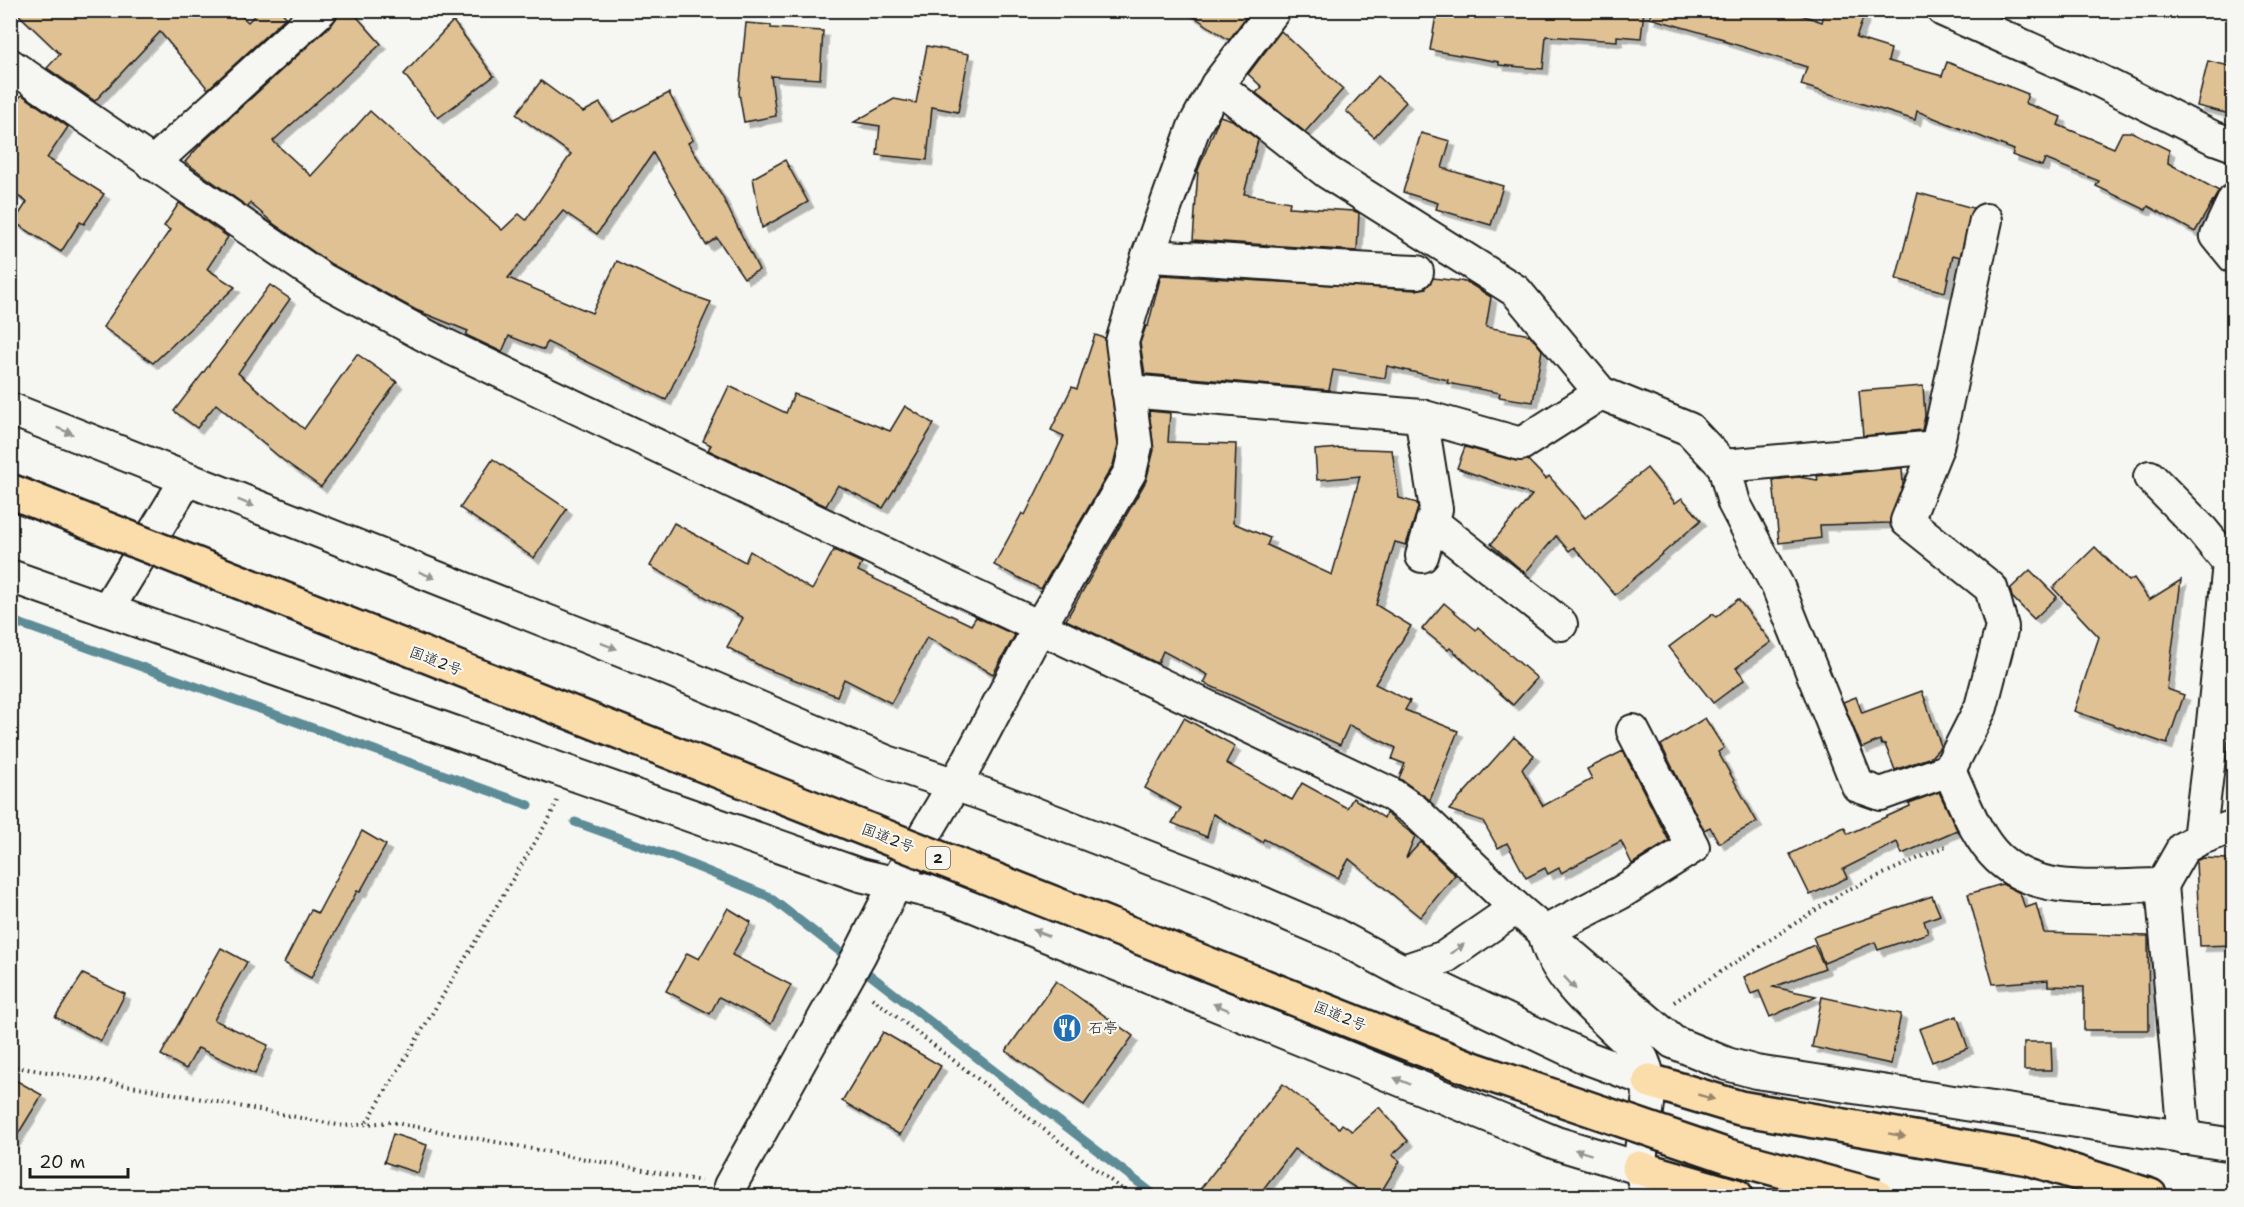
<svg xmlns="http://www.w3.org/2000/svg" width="2244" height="1207" viewBox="0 0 2244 1207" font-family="'Shantell Sans','Klee One',sans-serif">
<defs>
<filter id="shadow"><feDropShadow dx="5.5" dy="5.5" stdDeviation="0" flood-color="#0004"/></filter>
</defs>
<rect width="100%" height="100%" fill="#f6f6f2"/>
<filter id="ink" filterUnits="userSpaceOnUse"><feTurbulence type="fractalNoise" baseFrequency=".0167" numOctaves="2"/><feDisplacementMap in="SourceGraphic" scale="12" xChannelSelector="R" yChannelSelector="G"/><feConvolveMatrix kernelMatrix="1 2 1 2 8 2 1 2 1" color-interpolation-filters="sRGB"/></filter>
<g filter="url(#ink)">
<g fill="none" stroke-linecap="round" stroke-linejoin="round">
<g stroke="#5d8c97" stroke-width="9">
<path d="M10,620l519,185"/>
<path d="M575,822l100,36 93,38 388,300"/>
</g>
</g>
<g fill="#dfc193" stroke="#1c1c1c" stroke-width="1.5" filter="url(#shadow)">
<path d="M14,10h221l13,12 12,-12h20l6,7 -78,72 -48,-57 -65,69 -48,-33 13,-14z"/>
<path d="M338,10h13l30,34 -108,97 38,35 59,-65 132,119 17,-16 7,6 45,-66 -55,-40 25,-33 42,31 17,-9 12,19 57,-29 24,47 -5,3 34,53 37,74 -15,8 -27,-40 -11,7 -53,-92 -56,81 -34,-23 -55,67 84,35 25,-52 62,30 32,11 -45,98 -119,-58 -3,8 -35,-14 -7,16 -36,-17 2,-4 -52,-21 -85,-46 -57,-40 -24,-21 -2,4 -63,-45 17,-19 131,-120z"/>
<path d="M1184,10h67l-22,30z"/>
<path d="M1437,10h207l-3,28 -24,-2v5l-71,-5 -3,33 -44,-4v-3l-69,-12z"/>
<path d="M1651,10h136l35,12 3,-12h41l-10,28 35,11 -3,12 54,15 5,-14 81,32 -3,9 36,14 -3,8 56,23 8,-16h10l37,18 -1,13 51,28 -24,41 -47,-26 -2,4 -50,-24 3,-5 -54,-22 -3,7 -30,-11 2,-5 -97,-39 -2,9 -114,-35 6,-18 -83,-26v-2l-74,-21z"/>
<path d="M453,21l41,55 -56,42 -34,-44z"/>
<path d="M746,23l25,2v3l52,3 -3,48 -49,-3 5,40 -32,6 -5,-29z"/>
<path d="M1281,31l62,58 -38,43 -49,-39 6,-6 -14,-13z"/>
<path d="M927,46l42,8 -11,58 -26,-5 -5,53 -50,-5 3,-29 -26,-4 40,-23 22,4z"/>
<path d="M2208,61l26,6v48l-37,-9z"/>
<path d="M1378,76l28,26 -32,35 -28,-26z"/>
<path d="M22,95l46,32 -21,31 57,36 -20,30 -4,-2 -19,30 -47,-30 13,-20 -17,-11v-85z"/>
<path d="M1220,116l12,4 26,20 -14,54 46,8 -1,5 65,4 5,2 -2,38 -164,-11 5,-70z"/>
<path d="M1421,133l29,8 -8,27 61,18 -12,39 -55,-16 2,-6 -35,-11z"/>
<path d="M785,160l23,42 -46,26 -9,-50z"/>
<path d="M1918,193l55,15 -13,49 -7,-2 -8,37 -49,-13z"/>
<path d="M179,203l49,34 -21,32 28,18 -82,76 -50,-36 67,-97 -6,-4z"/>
<path d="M1161,275l255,15 10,-2 7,-10 34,4 24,15 -5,30 44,8 12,15 -9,52 -34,-5 1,-4 -53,-10 1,-3 -61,-14 -2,12 -52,-8 -4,20 -184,-16 -5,-31 6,-17h2z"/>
<path d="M270,285l20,14 -52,74 66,56 53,-75 40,28 -76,105 -38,-27 -67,-56 -19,24 -23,-17z"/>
<path d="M1095,335l10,3 13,107 -5,20 -72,124 -47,-24 28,-52 3,2 39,-79 -13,-6 21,-43 5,2z"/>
<path d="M729,386l57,27 8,-19 96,37 15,-25 29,18 -51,84 -45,-23 -12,21 -118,-56 3,-5 -8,-4z"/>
<path d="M1923,386l2,30 -3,14 -59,6 -4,-45z"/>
<path d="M1149,411l21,2 -2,29 68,2 -3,79 37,15 -3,7 65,30 28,-99 -43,4 -2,-30 25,-2 52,2 7,48 18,5 1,5 -12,37 -11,-3 -19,63 35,21 -36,58 35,17 -5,9 53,21 -28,69 -31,-22 6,-14 -13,-5 4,-11 -47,-23 -9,20 -136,-62 4,-8 -45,-24 -5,12 -3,-1 -89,-42 80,-139 8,-31z"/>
<path d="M1465,447l51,14 12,-1 18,19 3,-3 36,42 62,-50 28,35 7,-5 19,22 -86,75 -41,-48 -5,4 -13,-15 -31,37 -34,-29 41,-49 -75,-27z"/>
<path d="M493,459l74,50 -33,49 -74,-50z"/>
<path d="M1902,468l1,16 -13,39 -70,2 1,13 -42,5 -6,-63 25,-3 20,3 -1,-4z"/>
<path d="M674,523l71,39 5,-11 62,39 22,-40 28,13 -4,8 113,54 5,-8 39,18 -22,39 -66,-37 -36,66 -47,-24 -7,17 -75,-29 -35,-20 16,-29 -93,-52z"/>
<path d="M2095,547l34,34 5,-3 15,22 32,-20 -14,109 17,6 -17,49 -93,-33 25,-74 -46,-49z"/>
<path d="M2030,570l27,27 -23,22 -22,-22 -2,-8z"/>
<path d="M1738,599l33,43 -35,26 9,11 -32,24 -44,-56 44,-33 3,3z"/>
<path d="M1444,603l32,27 2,-3 59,51 -24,27 -63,-57 -2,2 -26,-21z"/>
<path d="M1922,691l19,55 -10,11 -36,13 -10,-26 -3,1 -2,-5 -18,8 -19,-46 13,-5 6,16z"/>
<path d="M1184,718l51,28 -9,17 66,37 10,-17 45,25 6,-10 31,20 2,-5 29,23 -9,22 15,-16 34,33 -35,42 -71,-58 -11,19 -74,-39 -2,3 -49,-28 -6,23 -35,-14 9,-15 -36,-20z"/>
<path d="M1705,718l19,30 -6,4 39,70 -38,21 -9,-16 -6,3 -43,-85z"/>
<path d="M1514,737l20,18 -12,14 21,37 49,-27 -5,-10 36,-18 46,90 -37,23 -11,-23 -60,32 -2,-5 -11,6 -3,-6 -19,10 -19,-35 -9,5 -15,-27 -34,-11z"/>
<path d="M1939,792l18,38 -55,24 -5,-12 -54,27 4,9 -37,17 -20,-41 54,-27 4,7 62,-28 -1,-3z"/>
<path d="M362,831l24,14 -26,47 -3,-1 -46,87 -27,-15 27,-53 7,3z"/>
<path d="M2202,858l26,1v43l6,-1v44l-34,1 -4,-85z"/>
<path d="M2002,884l18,9 5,15 11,-4 8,29 104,3 1,94h-65v-43l-36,-1v-6l-55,4 -25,-90z"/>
<path d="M1932,896l8,19 -16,6 4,12 -50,17 -3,-8 -51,21 -11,-26z"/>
<path d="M728,908l23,14 -19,33 59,30 -20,39 -52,-27 -9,17 -44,-23 21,-38 12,6z"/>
<path d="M1814,945l11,23 -52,19 43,9 -46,21 -11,-26 -8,3 -7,-17z"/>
<path d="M221,948l26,14 -33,58 54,25 -13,29 -57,-26 -12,21 -25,-14z"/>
<path d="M83,974l42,20 -24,47 -46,-24z"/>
<path d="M1056,981l77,55 -49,69 -78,-54z"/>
<path d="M1822,997l79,17 -10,50 -79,-17z"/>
<path d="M1957,1016l11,32 -36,14 -13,-33z"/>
<path d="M883,1032l58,34 -41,69 -58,-34z"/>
<path d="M2024,1042h27l1,28h-28z"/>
<path d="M10,1077l32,18 -32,52z"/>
<path d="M1283,1084l56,44 3,-4 10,7 27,-24 29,34 -16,14 8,6 -22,36h-8l-76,-48 -37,48h-63z"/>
<path d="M393,1134l34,11 -9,28 -34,-11z"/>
</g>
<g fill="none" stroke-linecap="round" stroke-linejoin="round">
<g stroke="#1c1c1c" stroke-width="36">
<g id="street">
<path d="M1943,10l141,63 128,64 22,8"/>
<path d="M10,65l312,214 108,59 959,455 26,18 101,97 157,134 54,22 29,8 478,73"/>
<path d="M1217,85l110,87 189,119 85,102 88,36 35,37 10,37 44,84 80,199 23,8 68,-24c14,29 26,66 49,88 42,40 110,27 164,27l22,253"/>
<path d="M152,164l169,-154"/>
<path d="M2234,200l-17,36 17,21"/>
<path d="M1148,256c90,4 179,13 269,16"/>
<path d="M1128,391l293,25 15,93 -14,47"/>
<path d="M10,409l658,260 219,93 96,32 239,92 112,48 69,37 182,86 65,24"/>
<path d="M1421,416l100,28 80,-51"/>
<path d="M1937,447l49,-227"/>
<path d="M1724,466l213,-19 -30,74 84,67 11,39 -21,80 -32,63"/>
<path d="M2150,477l52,53 27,33 -17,170 -13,106 -16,9 -21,37"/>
<path d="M1432,522l129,102"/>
<path d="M10,576l850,299 92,22 604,246 83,25"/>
<path d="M107,610l80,-131"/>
<path d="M2199,839l35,-13"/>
<path d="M1545,932l75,-39 73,-46 -60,-116"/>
<path d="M1546,939c11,44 61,81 92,113 31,46 -17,100 13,144"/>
<path d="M1403,971l42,-14 71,-49"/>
<path d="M730,1186l129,-230 37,-73 73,-123 71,-134 90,-154 6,-26 -14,-104 26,-86 46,-129 23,-42 57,-75"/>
</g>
</g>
<g stroke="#1c1c1c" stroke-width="38">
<g id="highway">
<path d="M1650,1081l90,27 289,50 121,38"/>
<path d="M1639,1168l97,28"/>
</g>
</g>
<g stroke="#1c1c1c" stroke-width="4" stroke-dasharray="1.5 4.5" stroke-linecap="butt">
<path d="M872,998l259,198"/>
<path d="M1674,1002l171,-111 103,-46"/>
<path d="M10,1066l134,22 199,38 48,-4 310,59"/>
<path d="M367,1122l183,-305 7,-16"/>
</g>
<use href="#street" stroke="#f6f6f2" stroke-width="32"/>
<use href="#highway" stroke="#fbddab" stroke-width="33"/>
<g stroke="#1c1c1c" stroke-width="38" stroke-linecap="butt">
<path id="highway-bridge" d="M10,491l1463,578 255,87 148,40"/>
</g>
<use href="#highway-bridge" stroke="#fbddab" stroke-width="33"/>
</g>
<defs><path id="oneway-solid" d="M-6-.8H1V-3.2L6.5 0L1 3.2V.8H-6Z" transform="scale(1.5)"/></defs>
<g fill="#949492">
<use href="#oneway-solid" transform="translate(65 431) rotate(22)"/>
<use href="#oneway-solid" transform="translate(246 503) rotate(22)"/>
<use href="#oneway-solid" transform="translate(427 575) rotate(22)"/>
<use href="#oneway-solid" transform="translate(609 646) rotate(21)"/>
<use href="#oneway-solid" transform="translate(1041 933) rotate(-158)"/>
<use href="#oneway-solid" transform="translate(1457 949) rotate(-34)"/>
<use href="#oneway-solid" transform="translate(1570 983) rotate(47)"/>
<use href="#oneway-solid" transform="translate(1221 1007) rotate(-158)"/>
<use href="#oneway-solid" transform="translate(1402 1081) rotate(-158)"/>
<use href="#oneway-solid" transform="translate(1583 1152) rotate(-163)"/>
</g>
<g fill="#97866b">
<use href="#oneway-solid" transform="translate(1706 1097) rotate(16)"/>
<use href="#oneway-solid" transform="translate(1897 1135) rotate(10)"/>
</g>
</g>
<defs>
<g id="restaurant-disc" transform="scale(1.5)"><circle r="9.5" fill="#1f6fb2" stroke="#f6f6f2"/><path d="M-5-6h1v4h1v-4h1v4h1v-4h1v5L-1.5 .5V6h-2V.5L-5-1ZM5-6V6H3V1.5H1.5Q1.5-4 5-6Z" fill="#fff"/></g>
</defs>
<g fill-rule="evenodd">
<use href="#restaurant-disc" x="1067" y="1028"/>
</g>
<g text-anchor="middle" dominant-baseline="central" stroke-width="4.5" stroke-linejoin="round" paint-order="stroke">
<rect fill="#f6f6f2" stroke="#5d5d5c" stroke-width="1.5" x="926" y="847" width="24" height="22" rx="4.5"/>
<g font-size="14" font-weight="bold" fill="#1c1c1c">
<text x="938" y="858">2</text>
</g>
<g font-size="15" fill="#1c1c1c" stroke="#f6f6f2">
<text transform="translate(436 661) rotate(21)">国道2号</text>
<text transform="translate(888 838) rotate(21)">国道2号</text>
<text transform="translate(1340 1016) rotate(22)">国道2号</text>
</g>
<g font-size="15" fill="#1c1c1c" stroke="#f6f6f2" text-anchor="start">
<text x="1088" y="1028">石亭</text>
</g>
</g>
<rect width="2244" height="1207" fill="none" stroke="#f6f6f2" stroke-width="36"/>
<rect x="18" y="18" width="2208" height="1171" fill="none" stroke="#1c1c1c" stroke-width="2" filter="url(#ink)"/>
<path d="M30 1168v9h98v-9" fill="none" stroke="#1c1c1c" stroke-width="3"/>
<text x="39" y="1168" font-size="18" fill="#1c1c1c" stroke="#f6f6f2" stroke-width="4.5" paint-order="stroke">20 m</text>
</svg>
